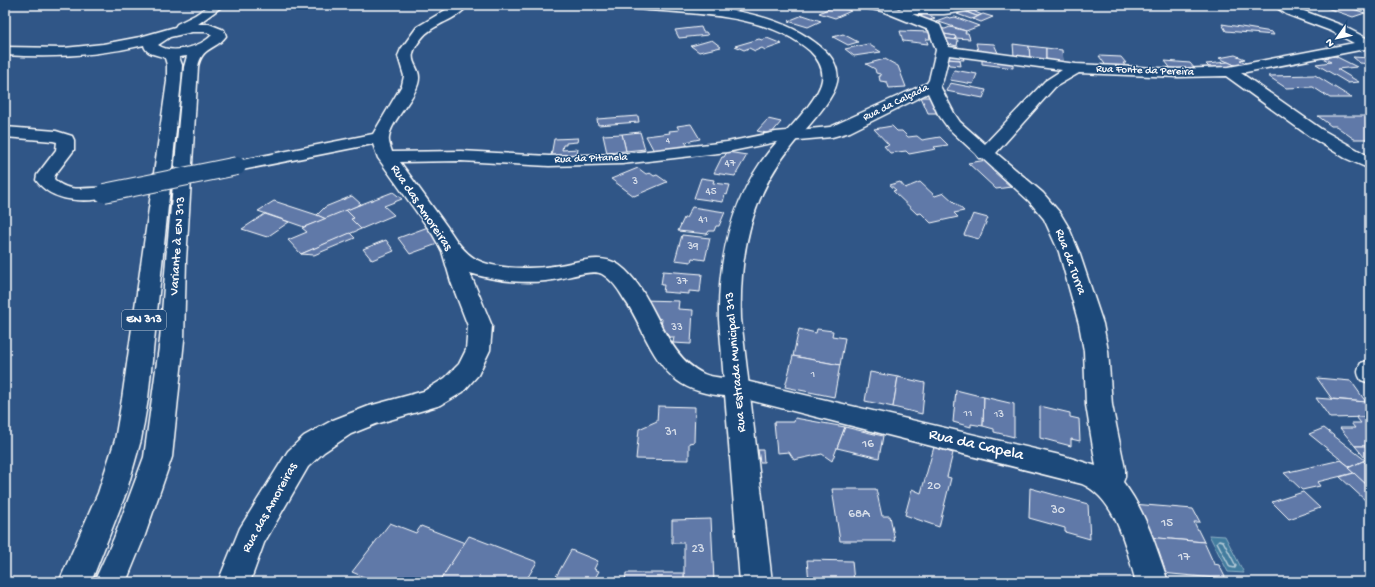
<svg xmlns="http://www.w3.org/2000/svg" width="1375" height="587" viewBox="0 0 1375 587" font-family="'Gochi Hand',sans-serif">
<rect width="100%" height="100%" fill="#305687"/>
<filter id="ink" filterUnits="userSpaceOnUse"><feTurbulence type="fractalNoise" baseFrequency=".025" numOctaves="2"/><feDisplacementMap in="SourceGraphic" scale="8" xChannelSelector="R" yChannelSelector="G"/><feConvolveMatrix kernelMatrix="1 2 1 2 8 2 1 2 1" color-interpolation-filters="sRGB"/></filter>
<g filter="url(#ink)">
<path fill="#437c9e" stroke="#8eb0c5" d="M1209,535l16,1 19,37 -16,-1z"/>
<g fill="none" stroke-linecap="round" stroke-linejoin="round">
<path stroke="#b4cbd8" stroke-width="1.5" d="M1219,540l4,1 13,25 -1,2 -5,-1 -13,-25z"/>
</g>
<g fill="#6079a8" stroke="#fff">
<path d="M1325,5h16l24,8 -12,4 -32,-11z"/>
<path d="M832,7l5,1 2,-1 12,4 -16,7 -16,-5z"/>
<path d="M966,9l7,2 9,4 -5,1 -14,-5z"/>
<path d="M963,11l16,6 -8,2 -14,-5z"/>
<path d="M925,14l10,4 -9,4 -11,-4z"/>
<path d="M983,14l10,3 -12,5 -8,-3z"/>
<path d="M803,15l18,6 -13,6 -20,-6z"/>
<path d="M947,17l3,1 5,-1 24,9 -13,5 -30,-10z"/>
<path d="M1222,24l50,8 2,3 -48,-4z"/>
<path d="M701,27l2,5h3l2,3 -29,3 -4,-8z"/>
<path d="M950,27l16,4 -1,2h3l2,6 -15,-1v-2l-16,-3v-5l6,1z"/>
<path d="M900,31l29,1 1,7h-4l2,5 -25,-3z"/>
<path d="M939,33l16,3 1,4 -15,-2z"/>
<path d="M843,34l15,8 -10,3 -15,-8z"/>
<path d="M767,38l15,6 -17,6 -3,-2 -7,3 -6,-3 -5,2 -9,-4 24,-7 3,1z"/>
<path d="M941,38l17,2 -1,6 -13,-3z"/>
<path d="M712,40l9,7 -22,5 -8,-6z"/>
<path d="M976,43l18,1 5,11h-14l-1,-4h-6z"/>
<path d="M868,44l13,8 -27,4 -9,-7z"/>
<path d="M1013,44l16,2 1,12 -16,-2z"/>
<path d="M1029,46l17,2v12l-16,-2z"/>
<path d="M1046,48l16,2 1,12 -17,-2z"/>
<path d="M948,53l15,4 1,3 -17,-1z"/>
<path d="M1235,55l10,4 -5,1 10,5 -11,2 -20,-9z"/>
<path d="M1099,56l22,1 5,6h-3l4,5 -20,-1z"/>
<path d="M1335,56l22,11 -20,2 22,13 -11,1 -32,-19 15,-2 -9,-4z"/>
<path d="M1353,57l17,1v6l-10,-1z"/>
<path d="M885,59l13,7 8,21 -17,1 -2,-6 -7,-1 -1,-5h2l-1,-2 -4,-1 -1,-4 -9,-5z"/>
<path d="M947,59l13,1 1,6 -12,-1z"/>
<path d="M982,59l31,3v6l-31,-4z"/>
<path d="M1165,61l25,2 5,6 -7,-1 1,2h-17z"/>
<path d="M1228,62l11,5 -29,1 -4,-4z"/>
<path d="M954,70l23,4 -4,10 -23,-4z"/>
<path d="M1315,75l37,23h-22l-17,-11 -27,1 -18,-12z"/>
<path d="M950,83l36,7 -3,8 -37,-7z"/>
<path d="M921,97h11l7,16h-11z"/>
<path d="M638,116l1,6 -41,3 -1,-6z"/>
<path d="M1318,116h49l3,2v21h-16l-18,-13h-5z"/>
<path d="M768,119l13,3 -10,12 -14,-3z"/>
<path d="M691,124l9,15 -15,3 3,4 -34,5 -8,-15 24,-3 -1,-2 10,-1 -2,-4z"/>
<path d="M892,126l5,5h5l6,6 9,-1 5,4 18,-3 8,8 -14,2 2,2 -27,5 -3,-3 -16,2 -6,-7 5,-1 -15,-16z"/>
<path d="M640,132l5,17 -19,2 -4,-17z"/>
<path d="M622,134l4,17 -19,2 -4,-18z"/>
<path d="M578,138l-1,4 -11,1v2h-3l-1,5 16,-1 -1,6 -26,1 3,-17z"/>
<path d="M727,152l20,3 -12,21 -21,-3 8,-16h2z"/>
<path d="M987,160l10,9 -5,1 19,17 -15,2 -28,-26z"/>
<path d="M638,168l8,6 4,-1 4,3 3,-1 10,7 -33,14 -23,-17z"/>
<path d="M701,178l13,2 -1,3 17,2 -3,10 -2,-1 -2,8 -29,-4z"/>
<path d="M900,182l5,6 15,-6 15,14 9,-3 20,18 -10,2 4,4 -27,6 -10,-10 -4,1 -24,-23 3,-1 -6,-5z"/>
<path d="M393,192l9,7 -18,7 10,9 -33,14 -10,-10 3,-1 -8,-8z"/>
<path d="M352,196l9,8 -35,15 -9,-4 8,-8z"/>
<path d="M274,201l43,14 9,4 -22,8 -46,-16z"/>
<path d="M692,207l33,5 -6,14h-3l-2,5h-5l-2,3 -29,-3 6,-13h2z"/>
<path d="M346,210l8,8 -3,1 10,10 -60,25 -13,-14 19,-8 -5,-4z"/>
<path d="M265,214l24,8 -22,15 -25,-8z"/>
<path d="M973,214l15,4 -9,21 -15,-4z"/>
<path d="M428,227l12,16 -30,11 -12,-16z"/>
<path d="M350,233l5,5 -41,17 -13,-1z"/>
<path d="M682,235l28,3 -5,22 -13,-2 -1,4 -16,-2z"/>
<path d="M386,240l8,11 -22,9 -9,-11z"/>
<path d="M663,271l39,3 -2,18 -11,-1v3l-26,-2 1,-7h-3z"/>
<path d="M643,300l36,1 -1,8 15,1 -2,34 -18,-1 1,-6h-8l-5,-9 1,-9 -7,-1z"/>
<path d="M799,329l17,4 1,-4 16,2 -1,5 13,2 -5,27 -47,-9z"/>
<path d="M793,356l47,9 -6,32 -49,-10z"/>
<path d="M870,372l28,5 -5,30 -28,-6z"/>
<path d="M898,377l27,6 -3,31 -29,-7z"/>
<path d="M1317,378l34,3 15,21 -34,-3z"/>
<path d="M956,390l28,7 -1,29 -12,-2v3l-18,-5z"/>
<path d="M984,397l30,7v33l-20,-5v-3l-11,-3z"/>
<path d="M1316,398l50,4 4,6v9l-40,1z"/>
<path d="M658,406l37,1 -1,35 -5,1v17l-53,-1 3,-30 18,-8z"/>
<path d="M1040,406l30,7v4l9,2 1,22 -9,-2v7l-31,-8z"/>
<path d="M1356,417h14v29h-15l-15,-18h15l-4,-5h10z"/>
<path d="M795,418l50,9 -13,34 -10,-7 -28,6 -5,-8 -12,1 -3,-31h20z"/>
<path d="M845,427l38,9 -4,22 -42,-10z"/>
<path d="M1324,428l41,32 -15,7 -41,-33z"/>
<path d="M1355,446h15v18z"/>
<path d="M934,447l19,6 -6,24 4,1 -12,49 -34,-12 7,-26 9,4z"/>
<path d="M758,450h5l1,12h-4z"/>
<path d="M1341,460l9,7 -2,1 6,5 -37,9 3,4 -18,4 -18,-17z"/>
<path d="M1363,461l7,6v21l-22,-20z"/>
<path d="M1354,473l16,15v13h-4l-26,-24z"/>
<path d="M1030,488l58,16 2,35 -25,-7v-4l-36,-10z"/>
<path d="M832,489h44l6,27h8l5,25h-55z"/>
<path d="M1303,492l17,16 -31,11 -17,-17z"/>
<path d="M1133,504l60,5 7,13h-6l10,20 -57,-5z"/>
<path d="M711,519l3,62h-30v-38h-12v-23z"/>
<path d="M390,523l26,10 5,-7 44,17 -26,39h-63l-24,-10z"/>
<path d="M469,536l68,26 -12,20h-86z"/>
<path d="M1147,537l57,5 10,22 5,1 7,14 -65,-6z"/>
<path d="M571,550l27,11 -4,8 5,2 -6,11h-40z"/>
<path d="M807,560l45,1 2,21h-45z"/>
<path d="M626,573h58v8l30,1h-89z"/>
</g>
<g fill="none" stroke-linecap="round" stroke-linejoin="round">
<g stroke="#fff" stroke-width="3">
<g id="minor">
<path d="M454,5h14c-10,15 -35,18 -47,34 -20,25 3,25 -3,45 -5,17 -28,38 -29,54 -1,4 2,10 3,14l69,-1 88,5 73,-2 105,-12 49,-10 54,-5 97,-44 2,-3 7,-30 -7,-20 -47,-19 -18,-3 -2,-3h26l11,4 6,-3 30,1 55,-2 -2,3 -4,1 -40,5h-32l28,11 9,22 127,17 102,5 51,-2 125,-24 -23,-12 -45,-17 -13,-9h15l53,20 29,15v8l-129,25 80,56 49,28v12l-25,-11 -36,-22 -83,-60 -48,1 -99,-4 -24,14 -59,66 47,40 17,20 9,15 10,24 24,72 5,27 4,54 13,64v8l-2,5c22,28 34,67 45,100h-32c-10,-34 -19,-82 -54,-98l-345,-87c-49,-3 -68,-13 -91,-58 -7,-14 -13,-28 -22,-40 -5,-9 -13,-20 -22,-25 -8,-5 -30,2 -39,4 -30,7 -65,4 -93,-5l22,53 -2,24 -12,25 -15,17 -22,13 -65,19 -25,10 -27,18 -16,15 -44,76 -14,39h-32l22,-54 48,-77 16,-15 29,-16 36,-14 55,-15 21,-13 14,-14 7,-14 2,-24 -17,-44 -9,-31 -9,-16 -55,-77 -5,-14 -136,27 -6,-1 -3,-4 3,-4 6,-1 136,-27 29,-49 2,-9 -6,-20 3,-7 16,-22zM949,55l113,15 -17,11 -60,63 -25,-22 -6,-9 -14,-27 3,-6zM928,93l10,21 10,14 28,26 3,4h3l47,43 15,18 15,33 20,72 5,27 2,54 10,61 -32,-10 -327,-77c-10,-1 -24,-1 -33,-5 -43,-20 -47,-81 -85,-109 -18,-12 -40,-3 -59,0 -23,4 -66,6 -86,-7 -14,-9 -20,-22 -29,-34 -15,-21 -30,-41 -45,-62l61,-1 88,5 73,-2 105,-12 49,-10 56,-5 18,-5z"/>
<path d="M5,127l51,4 16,5 2,4v10l-19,25 -1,4c16,17 38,5 57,10l2,4 -2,4c-25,6 -59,6 -75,-17l1,-5 19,-25 1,-8 -4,-1 -48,-4z"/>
<path d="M1370,360v23l-9,-3c-4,-7 -4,-10 0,-17z"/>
</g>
</g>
<g stroke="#fff" stroke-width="3">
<g id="major">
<path d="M210,5h14l-26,19h11l15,6 2,6c-11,15 -24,10 -28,31l-12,193 -2,80 -12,117 -28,81 -18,44h-32l20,-44 30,-81 16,-117 6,-80 18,-193 3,-11 -8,1 3,8 -1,16 -33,318 -7,41 -15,53 -35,89h-32l39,-89 17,-53 7,-41 45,-318v-16l-2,-7c-8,-4 -19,-3 -21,-13 -46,11 -92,13 -139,10v-8l59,1 39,-4 37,-7 35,-10 2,-3 18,-9zM192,32h15l5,3c-11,12 -40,20 -54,10l12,-8z"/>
<path d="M631,5c61,0 142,0 191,43 10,8 18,21 15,34 -4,20 -34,49 -47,66 -40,50 -51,109 -49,171l31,263h-32l-21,-263c-1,-62 12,-120 51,-169 14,-17 49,-50 52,-70 2,-12 -4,-21 -12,-29 -43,-38 -118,-37 -173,-42l-4,-1z"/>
</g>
</g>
<use href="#minor" fill="#1f4a7a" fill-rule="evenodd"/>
<use href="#major" fill="#1f4a7a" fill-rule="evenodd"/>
<g stroke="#fff" stroke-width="20" stroke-linecap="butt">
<path id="minor-bridge" d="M104,193l133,-27"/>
</g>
<use href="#minor-bridge" stroke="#1f4a7a" stroke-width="18"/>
</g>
</g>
<g text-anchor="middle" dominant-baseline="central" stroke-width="3" stroke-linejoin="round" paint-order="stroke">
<g font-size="9" fill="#d7dee9">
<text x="668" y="141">4</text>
</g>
<g font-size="11" fill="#fff" stroke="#1f4a7a">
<text transform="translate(1145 71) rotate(2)">Rua Fonte da Pereira</text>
<text transform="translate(896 103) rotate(-26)">Rua da Calçada</text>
<text transform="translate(591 159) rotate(-2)">Rua da Pitanela</text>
</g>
<g font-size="11" fill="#d7dee9">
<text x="730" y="164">47</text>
<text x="635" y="182">3</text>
<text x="711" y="192">45</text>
<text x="703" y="220">41</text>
<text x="693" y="247">39</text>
<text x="682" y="282">37</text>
<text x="677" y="328">33</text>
<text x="813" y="375">1</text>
<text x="968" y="414">11</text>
<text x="999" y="415">13</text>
</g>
<rect fill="#1f4a7a" stroke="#bcc9d7" stroke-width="1" x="122" y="310" width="44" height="20" rx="3"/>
<g font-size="12" font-weight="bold" fill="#fff">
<text x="144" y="320">EN 313</text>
</g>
<g font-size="13" fill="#fff" stroke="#1f4a7a">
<text transform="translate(421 208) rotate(56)">Rua das Amoreiras</text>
<text transform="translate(178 246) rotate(-86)">Variante à EN 313</text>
<text transform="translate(1070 262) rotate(70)">Rua da Turra</text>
<text transform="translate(736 362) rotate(-95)">Rua Estrada Municipal 313</text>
<text transform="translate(270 508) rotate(-61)">Rua das Amoreiras</text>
</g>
<g font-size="13" fill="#d7dee9">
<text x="671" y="432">31</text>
<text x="868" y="444">16</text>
<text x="934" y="486">20</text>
<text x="1058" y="510">30</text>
<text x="859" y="514">68A</text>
<text x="1167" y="523">15</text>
<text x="698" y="549">23</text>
<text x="1184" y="557">17</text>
</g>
<g font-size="16" fill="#fff" stroke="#1f4a7a">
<text transform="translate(976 446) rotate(13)">Rua da Capela</text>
</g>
</g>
<rect width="1375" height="587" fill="none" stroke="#1f4a7a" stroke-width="20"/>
<rect x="10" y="10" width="1355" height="567" fill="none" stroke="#fff" stroke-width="1.5" filter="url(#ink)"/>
<g transform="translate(1337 38) rotate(237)" stroke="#1f4a7a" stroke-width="3" paint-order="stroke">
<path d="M0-3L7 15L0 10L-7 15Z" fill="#ffffff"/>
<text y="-6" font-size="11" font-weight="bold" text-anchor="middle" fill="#ffffff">N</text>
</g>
</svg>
